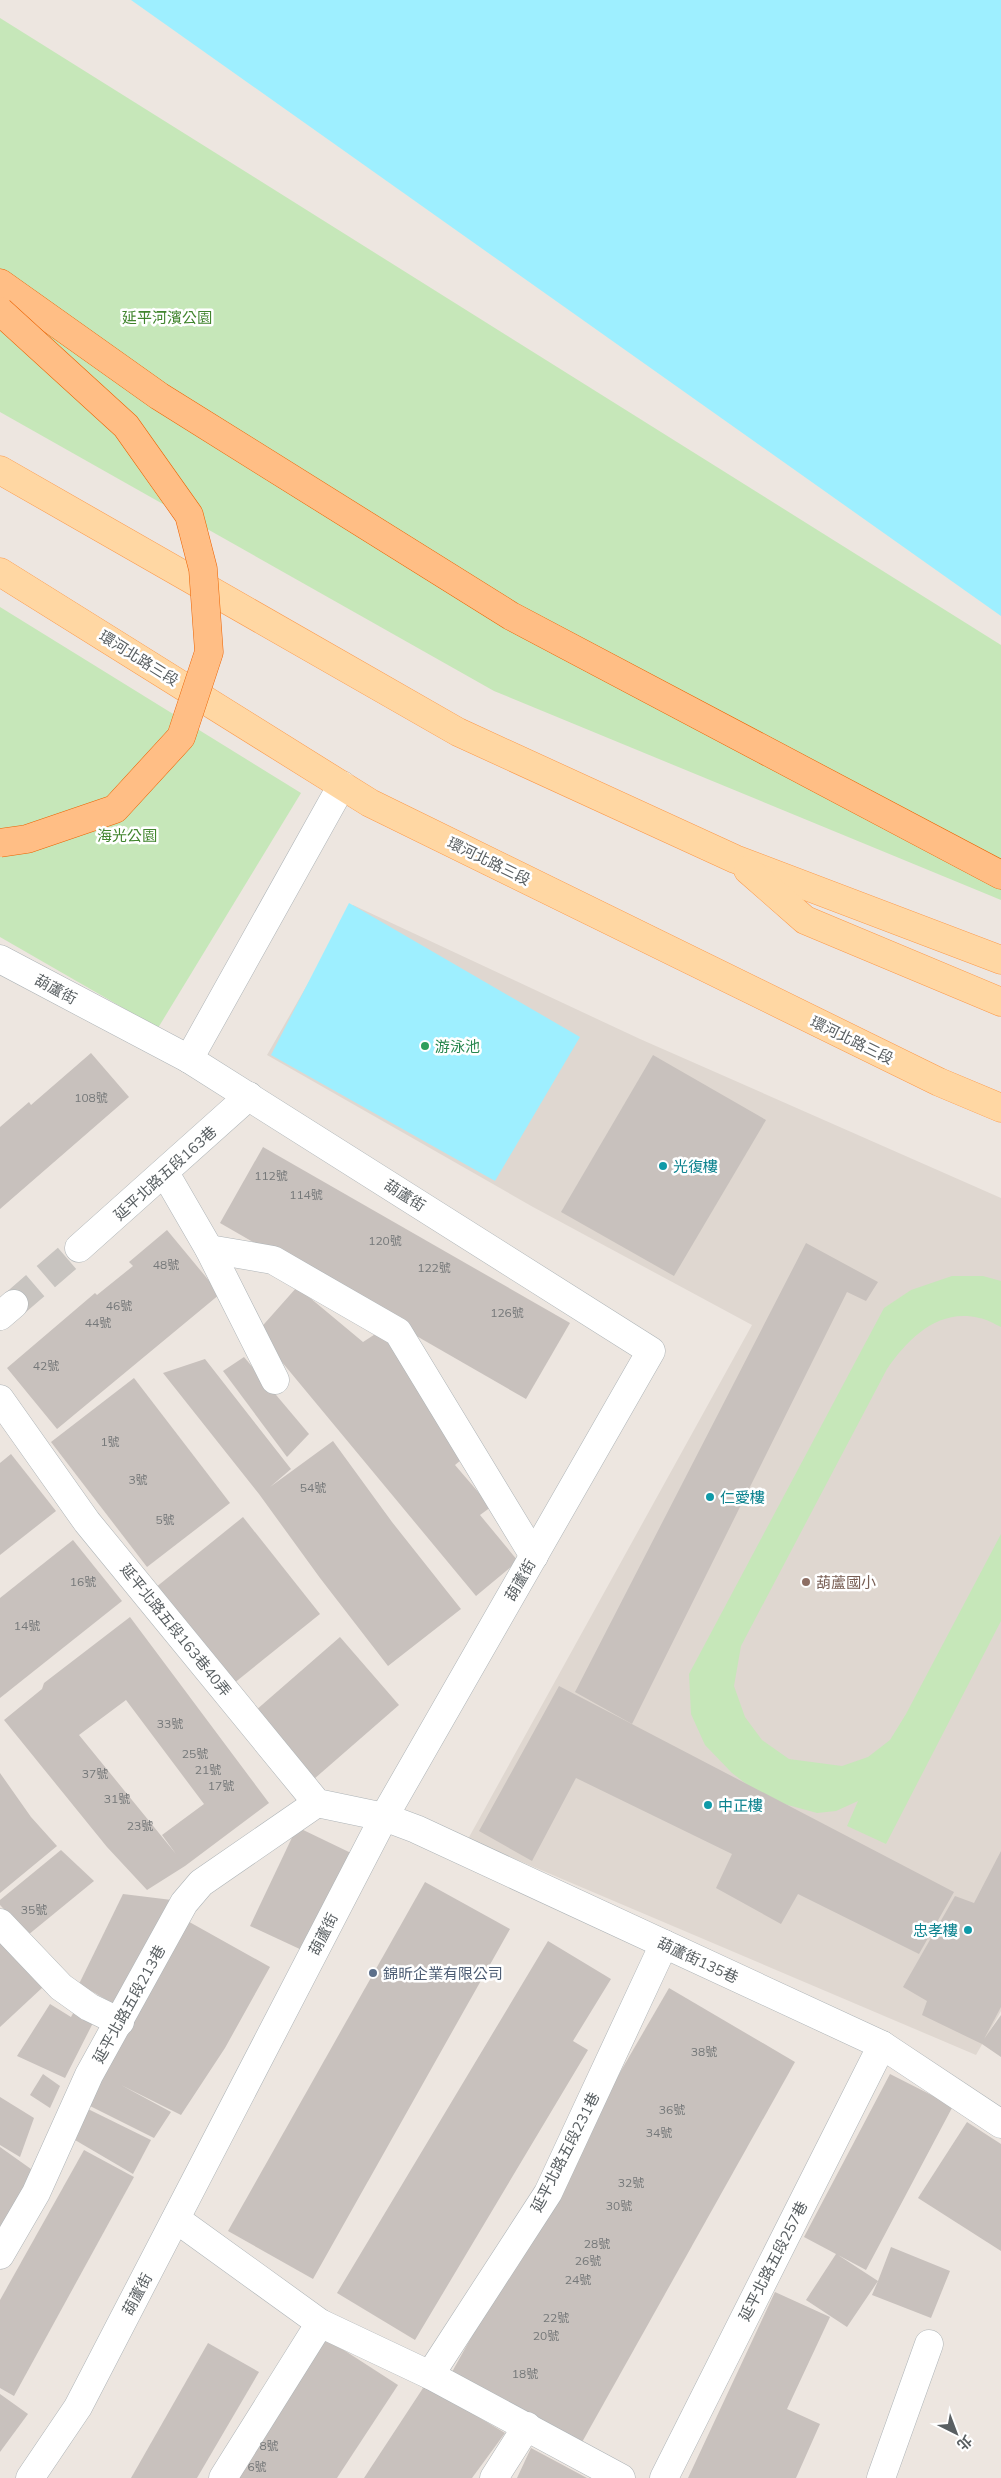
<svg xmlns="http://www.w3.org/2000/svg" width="1001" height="2478" viewBox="0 0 1001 2478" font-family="Mulish,'Noto Sans TC',sans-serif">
<rect width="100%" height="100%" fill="#ede6e0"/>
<path fill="#dfd7d0" d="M353,905l287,134 361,159v813l-25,44 -508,-216 284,-514 -219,-118 -266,-152z"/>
<g fill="#c6e7b9">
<path d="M0,18l1001,627v255l-507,-209 -494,-279z"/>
<path d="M0,607l301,186 -143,235 -158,-91z"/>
<path d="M952,1276h31l18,5v46c-7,-3 -14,-8 -22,-9 -41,-10 -71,21 -92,51l-146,277 -7,40 11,31 17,23 27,19 53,7 26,-9 22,-17 16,-26 95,-180v87l-115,223 -39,-18 11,-25 -22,10 -19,2 -51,-14 -34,-26 -27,-28 -14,-31 -2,-40 195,-366 27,-18z"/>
</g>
<g fill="#9eefff">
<path d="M131,0h870v616z"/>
<path d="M349,903l231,134 -85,144 -224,-126z"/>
</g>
<g fill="#c8c1bd" fill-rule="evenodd">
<path d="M91,1053l38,44 -129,112v-82l29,-25 2,3z"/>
<path d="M653,1055l113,65 -92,156 -113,-64z"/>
<path d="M263,1147l307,176 -44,76 -306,-176z"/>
<path d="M167,1230l53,64 -163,135 -50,-61 88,-75 2,2 36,-29 -4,-4z"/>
<path d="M806,1243l72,39 -12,19 -19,-9 -215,432 -57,-32z"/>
<path d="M297,1287l66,55 17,-11 59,70 28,54 -12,10 36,42 -11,8 38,46 -42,35 -219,-264z"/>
<path d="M244,1357l65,77 -22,23 -64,-86z"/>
<path d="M205,1359l86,110 -21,18 63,-46 59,81 69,87 -73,57 -68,-88 -61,-84 -96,-121z"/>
<path d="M134,1378l96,125 -83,64 -96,-125z"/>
<path d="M11,1454l45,57 -56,44v-92z"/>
<path d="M243,1517l77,97 -87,70 -78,-96z"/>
<path d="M73,1540l49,61 -122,97v-100z"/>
<path d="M130,1617l139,186 -84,63 -38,24 -40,-43 -103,-127 38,-31 2,-6zM126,1700l78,104 -42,31 14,19 -97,-119z"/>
<path d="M340,1637l59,68 -85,74 -59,-68z"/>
<path d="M559,1686l395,206 -35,62 -121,-60 -17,30 -65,-36 16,-34 -156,-76 -44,83 -53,-30z"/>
<path d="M0,1773l31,44 26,29 -57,47z"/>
<path d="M297,1827l54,26 -47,98 -54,-25z"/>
<path d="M61,1850l33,31 -66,54 -28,-30v-5z"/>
<path d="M1001,1851v156l-17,32 17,-24v42l-19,-13 -60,-29 5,-14 -24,-14 52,-91 19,7z"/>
<path d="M425,1882l85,47 -197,350 -85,-48z"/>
<path d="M123,1894l57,7 -59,107 -42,-24z"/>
<path d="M184,1919l86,48 -45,81 -44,67 -60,-30 50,27 -17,26 -66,-33z"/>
<path d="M0,1932l43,55 -43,40z"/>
<path d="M548,1941l63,38 -38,62 15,9 -173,290 -78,-47z"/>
<path d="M669,1988l126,74 -214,382 -129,-72 134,-241z"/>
<path d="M50,2004l21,13 6,-11 19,11 -31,61 -48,-22z"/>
<path d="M43,2074l17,12 -10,22 -20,-13z"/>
<path d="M890,2074l63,32 -87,164 -28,-15 40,26 13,-34 59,24 -19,47 -59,-23 6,-14 -31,46 -41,-27 30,-46 -32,-17z"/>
<path d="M0,2097l34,21 -14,39 -20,-12z"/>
<path d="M88,2109l63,31 -18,34 -58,-34z"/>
<path d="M967,2122l34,22v107l-83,-53z"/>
<path d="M0,2147l38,27 -38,53z"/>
<path d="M84,2150l50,27 -120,219 -14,-8v-88z"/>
<path d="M775,2292l55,25 -43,92 33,15 -24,54h-108z"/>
<path d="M319,2334l79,51 -61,93h-110z"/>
<path d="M208,2343l51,29 -62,106h-66z"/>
<path d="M425,2385l80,48 -33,45h-108z"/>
<path d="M0,2394l28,20 -28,38z"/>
<path d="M531,2448l56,30h-70z"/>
</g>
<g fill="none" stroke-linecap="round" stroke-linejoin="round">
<path stroke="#c8c4c0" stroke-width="28" stroke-dasharray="28 14" stroke-linecap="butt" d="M14,1304l65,-56"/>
<g stroke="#aeb4b7" stroke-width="29">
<g id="minor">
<path d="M0,959l189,100 462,292 -267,466 -306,590 -48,71"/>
<path d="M189,1059l153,-274"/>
<path d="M165,1173l44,76 66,131"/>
<path d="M79,1248l170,-152"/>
<path d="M209,1249l64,11 125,72 136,224"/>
<path d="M0,1316l14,-12"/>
<path d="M0,1399l87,123 230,281 67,14 32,12 466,216 119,79"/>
<path d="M0,1923l61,64 28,20 31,15"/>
<path d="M176,2219l144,104 110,52 191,103"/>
<path d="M0,2255l36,-62 53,-118 95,-172 17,-20 116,-80"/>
<path d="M430,2375l118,-182 116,-249"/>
<path d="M223,2478l97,-155"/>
<path d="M494,2478l33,-52"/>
<path d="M664,2478l218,-433"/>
<path d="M881,2478l48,-134"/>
</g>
</g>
<g stroke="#fc994a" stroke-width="29">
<g id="major">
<path d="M0,470l458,262 277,127 266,101"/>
<path d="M0,572l370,231 569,279 62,26"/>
<path d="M748,870l57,50 196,82"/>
</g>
</g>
<g stroke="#ed6200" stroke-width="29">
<path id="highway" d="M0,283l159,113 352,220 490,259"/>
</g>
<use href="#minor" stroke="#fff" stroke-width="28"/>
<use href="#major" stroke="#ffd7a3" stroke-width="28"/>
<use href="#highway" stroke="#ffbe85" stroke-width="28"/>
<g stroke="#ed6200" stroke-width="29" stroke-linecap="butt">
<path id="highway-bridge" d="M0,311l126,115 63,89 14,54 6,83 -28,85 -66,72 -88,30 -27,4"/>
</g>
<use href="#highway-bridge" stroke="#ffbe85" stroke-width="28"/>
</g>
<circle fill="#2e9e5b" stroke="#fff" stroke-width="2" cx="425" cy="1046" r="5"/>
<g fill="#0f9aa8" stroke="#fff" stroke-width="2">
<circle cx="663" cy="1166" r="5"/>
<circle cx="710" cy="1497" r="5"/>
<circle cx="708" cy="1805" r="5"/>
<circle cx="968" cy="1930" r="5"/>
</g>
<circle fill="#8d6e63" stroke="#fff" stroke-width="2" cx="806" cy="1582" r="5"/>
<circle fill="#5c6f8a" stroke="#fff" stroke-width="2" cx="373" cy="1973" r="5"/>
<g text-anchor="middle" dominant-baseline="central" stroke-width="5" stroke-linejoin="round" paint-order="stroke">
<g font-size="12" fill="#757879">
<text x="91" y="1097">108號</text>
<text x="271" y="1175">112號</text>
<text x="306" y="1194">114號</text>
<text x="385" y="1240">120號</text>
<text x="166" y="1264">48號</text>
<text x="434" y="1267">122號</text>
<text x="119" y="1305">46號</text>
<text x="507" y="1312">126號</text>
<text x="98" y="1322">44號</text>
<text x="46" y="1365">42號</text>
<text x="110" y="1441">1號</text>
<text x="138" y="1479">3號</text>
<text x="313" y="1487">54號</text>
<text x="165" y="1519">5號</text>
<text x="83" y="1581">16號</text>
<text x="27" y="1625">14號</text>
<text x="170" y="1723">33號</text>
<text x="195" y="1753">25號</text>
<text x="208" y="1769">21號</text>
<text x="95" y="1773">37號</text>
<text x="221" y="1785">17號</text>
<text x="117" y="1798">31號</text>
<text x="140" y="1825">23號</text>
<text x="34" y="1909">35號</text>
<text x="704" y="2051">38號</text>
<text x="672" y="2109">36號</text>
<text x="659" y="2132">34號</text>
<text x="631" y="2182">32號</text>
<text x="619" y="2205">30號</text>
<text x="597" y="2243">28號</text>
<text x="588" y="2260">26號</text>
<text x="578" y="2279">24號</text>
<text x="556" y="2317">22號</text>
<text x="546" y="2335">20號</text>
<text x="525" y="2373">18號</text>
<text x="269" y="2445">8號</text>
<text x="257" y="2466">6號</text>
</g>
<g font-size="15" fill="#41852e" stroke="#fff">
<text x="167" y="317">延平河濱公園</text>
<text x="127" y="835">海光公園</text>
</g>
<g font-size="15" fill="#595f62" stroke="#fff">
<text transform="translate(139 658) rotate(32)">環河北路三段</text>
<text transform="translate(489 861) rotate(26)">環河北路三段</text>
<text transform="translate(56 989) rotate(28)">葫蘆街</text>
<text transform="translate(852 1040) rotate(26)">環河北路三段</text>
<text transform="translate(165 1173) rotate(-42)">延平北路五段163巷</text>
<text transform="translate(405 1195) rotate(32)">葫蘆街</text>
<text transform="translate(520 1580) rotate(-60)">葫蘆街</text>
<text transform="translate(176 1630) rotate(51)">延平北路五段163巷40弄</text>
<text transform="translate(323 1934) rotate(-63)">葫蘆街</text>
<text transform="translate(698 1960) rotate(25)">葫蘆街135巷</text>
<text transform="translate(129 2004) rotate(-61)">延平北路五段213巷</text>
<text transform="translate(565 2152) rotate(-63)">延平北路五段231巷</text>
<text transform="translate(773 2261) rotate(-63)">延平北路五段257巷</text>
<text transform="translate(137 2294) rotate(-62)">葫蘆街</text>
</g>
<g font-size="15" fill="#27864d" stroke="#fff" text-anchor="start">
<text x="435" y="1046">游泳池</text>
</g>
<g font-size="15" fill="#0d838f" stroke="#fff" text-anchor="start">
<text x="673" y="1166">光復樓</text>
<text x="720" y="1497">仁愛樓</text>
<text x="718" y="1805">中正樓</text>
<text x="958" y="1930" text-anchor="end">忠孝樓</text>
</g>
<g font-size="15" fill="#785e54" stroke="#fff" text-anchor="start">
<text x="816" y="1582">葫蘆國小</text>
</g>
<g font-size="15" fill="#4e5e75" stroke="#fff" text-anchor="start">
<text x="383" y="1973">錦昕企業有限公司</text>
</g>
</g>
<g transform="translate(956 2433) rotate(138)" stroke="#ffffff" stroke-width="4" paint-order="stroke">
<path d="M0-4L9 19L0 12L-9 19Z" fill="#595f62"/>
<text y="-8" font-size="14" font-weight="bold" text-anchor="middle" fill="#595f62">北</text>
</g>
</svg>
